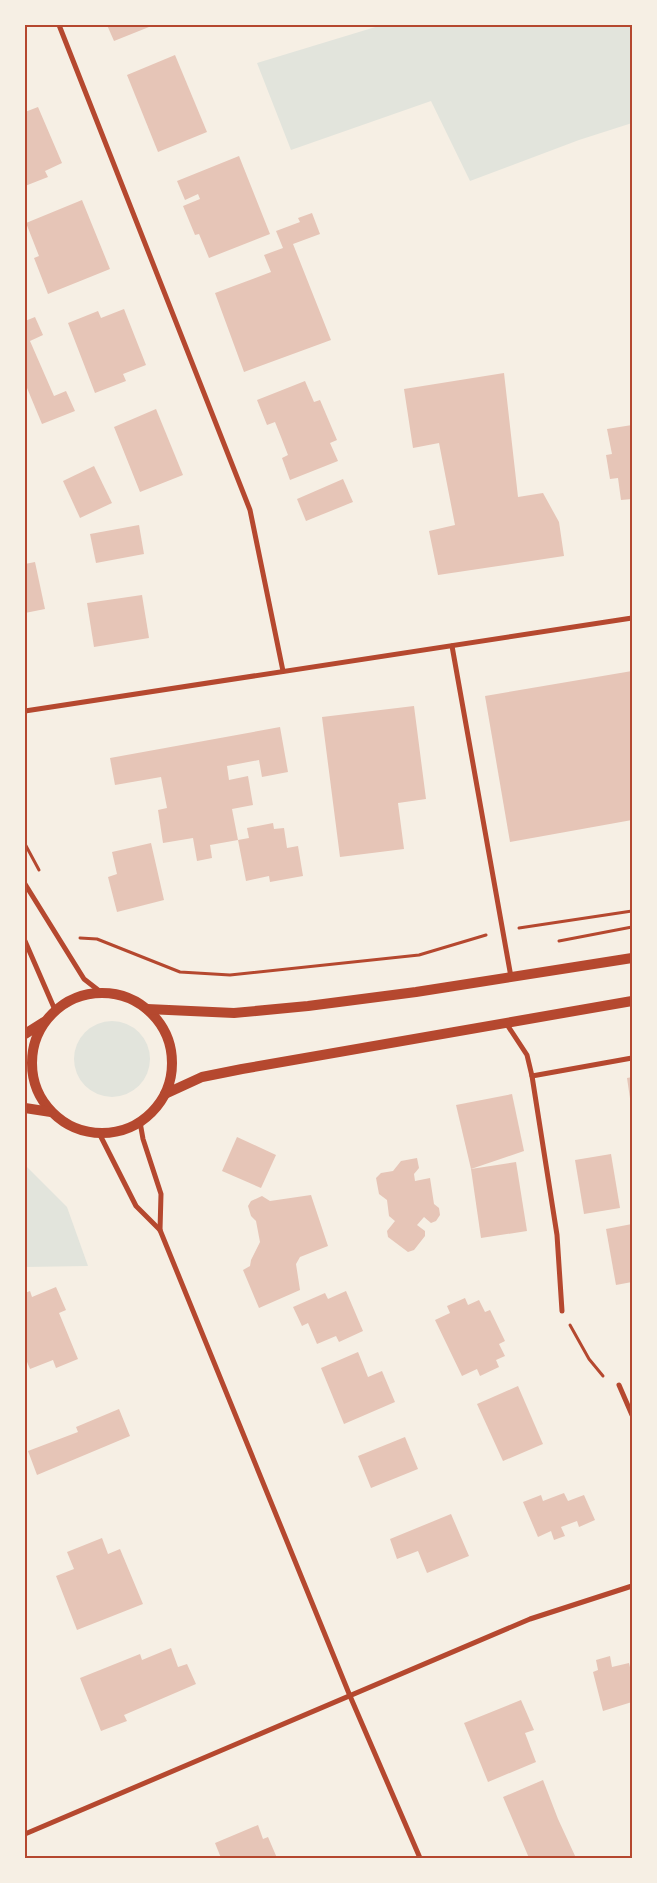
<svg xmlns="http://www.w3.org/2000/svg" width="657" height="1883" viewBox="0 0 657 1883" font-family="Merriweather,serif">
<rect width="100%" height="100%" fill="#f6efe4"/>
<g fill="#e2e4dc">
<path d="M382,25h250v98l-53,17 -109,41 -39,-80 -140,49 -34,-87z"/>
<circle cx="112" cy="1059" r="38"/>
<path d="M25,1165l42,42 21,59 -63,1z"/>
</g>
<g fill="#e6c5b7">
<path d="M107,25h47l-40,16z"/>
<path d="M175,55l32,77 -49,20 -31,-77z"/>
<path d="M38,107l24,56 -17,8 3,6 -23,9v-74z"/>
<path d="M239,156l31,78 -61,24 -10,-24 -4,1 -12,-29 17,-7 -2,-5 -13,6 -8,-19z"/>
<path d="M82,200l28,69 -62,25 -14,-36 5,-2 -13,-33z"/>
<path d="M312,213l8,21 -27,10 38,96 -87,32 -29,-79 56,-21 -7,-17 19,-7 -7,-17 24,-9 -2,-4z"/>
<path d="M124,309l22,56 -23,9 3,7 -31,12 -27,-70 30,-12 3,7z"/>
<path d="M35,317l8,18 -13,6 24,55 12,-5 9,20 -33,13 -15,-36 -2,1v-68z"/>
<path d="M504,373l14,124 25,-4 16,29 5,34 -126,19 -9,-44 26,-6 -16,-82 -26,5 -9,-59z"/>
<path d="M305,381l9,21 6,-2 17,40 -7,3 8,18 -48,19 -8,-22 6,-3 -7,-18 -6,-15 -8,3 -10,-25z"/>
<path d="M156,409l27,66 -43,17 -26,-65z"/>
<path d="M632,425v74l-11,1 -3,-22 -8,1 -4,-24 6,-1 -5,-25z"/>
<path d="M94,466l18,37 -32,15 -17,-37z"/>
<path d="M343,479l10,23 -47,19 -9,-22z"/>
<path d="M139,525l5,29 -48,9 -6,-29z"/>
<path d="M35,562l10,47 -20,4v-49z"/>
<path d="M142,595l7,43 -55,9 -7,-44z"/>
<path d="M632,671v149l-122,22 -25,-146z"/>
<path d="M414,706l12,93 -28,4 6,46 -64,8 -18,-140z"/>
<path d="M280,727l8,45 -26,5 -3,-17 -32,6 2,14 19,-4 5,29 -21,4 6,31 -28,5 2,13 -15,3 -4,-23 -30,5 -5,-33 9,-2 -6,-31 -46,8 -5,-27z"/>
<path d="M273,823l1,6 10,-1 3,20 11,-2 5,30 -33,6 -1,-6 -23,5 -8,-41 11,-2 -2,-10z"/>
<path d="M151,843l13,57 -47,12 -9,-35 9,-3 -5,-22z"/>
<path d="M632,1077v28h-1l-4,-27z"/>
<path d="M512,1094l12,57 -53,18 -15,-64z"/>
<path d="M237,1137l39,18 -15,33 -39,-17z"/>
<path d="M611,1154l9,54 -36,6 -9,-54z"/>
<path d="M417,1158l2,10 -5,6 1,7 15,-3 4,26 5,4 1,7 -4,6 -5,2 -7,-6 -7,8 8,6v5l-11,14 -6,2 -20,-15 -1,-6 8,-10 -6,-5 -2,-16 -8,-6 -3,-16 5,-5 12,-2 8,-10z"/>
<path d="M516,1162l11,69 -46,7 -10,-69z"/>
<path d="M311,1195l17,51 -28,11 -4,7 4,26 -41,18 -16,-38 7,-4 1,-6 9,-18 -4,-21 -5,-5 -3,-10 3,-5 11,-5 8,5z"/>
<path d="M632,1224v58l-16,3 -10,-56z"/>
<path d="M56,1287l10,23 -7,3 19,46 -22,9 -3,-8 -23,9 -5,-12v-11l2,-1 -2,-5v-47l5,-2 2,6z"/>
<path d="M346,1291l17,40 -24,11 -3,-6 -19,8 -9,-21 -6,3 -9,-19 32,-14 3,6z"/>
<path d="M465,1298l3,7 11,-5 6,12 5,-2 15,31 -6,3 6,12 -9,4 3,7 -19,9 -3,-7 -15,7 -27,-56 15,-7 -3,-7z"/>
<path d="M358,1352l10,25 14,-6 13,31 -51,22 -23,-56z"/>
<path d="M518,1386l25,58 -40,17 -26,-57z"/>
<path d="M119,1409l11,27 -93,39 -9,-24 50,-19 -2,-5z"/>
<path d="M405,1437l13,32 -47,19 -13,-32z"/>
<path d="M564,1493l4,8 16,-6 11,25 -16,7 -2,-6 -16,6 4,9 -11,4 -3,-9 -13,6 -15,-35 18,-7 2,6z"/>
<path d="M451,1514l18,42 -42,17 -9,-22 -21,8 -7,-20z"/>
<path d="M102,1538l6,16 12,-5 23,55 -66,26 -21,-54 18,-7 -7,-17z"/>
<path d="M171,1648l7,19 9,-3 9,20 -72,31 3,6 -26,10 -21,-53 60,-24 2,6z"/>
<path d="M610,1656l2,11 17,-4 3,13v26l-29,9 -10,-39 5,-2 -2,-10z"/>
<path d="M521,1700l13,30 -9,3 11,29 -48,20 -24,-59z"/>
<path d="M543,1780l15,39 18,39h-47l-26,-61z"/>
<path d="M258,1825l5,14 5,-2 9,21h-56l-6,-15z"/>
</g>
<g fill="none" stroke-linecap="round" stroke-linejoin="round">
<g stroke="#b5482f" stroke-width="3">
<path d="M25,844l14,26"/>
<path d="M519,928l113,-17"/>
<path d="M80,938l17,1 83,33 50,3 189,-20 67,-20"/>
<path d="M559,941l73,-14"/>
<path d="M570,1325l19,34 14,17"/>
</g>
<g stroke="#b5482f" stroke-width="5">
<path d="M59,25l191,485 33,161"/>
<path d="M452,646l59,331"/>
<path d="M25,711l607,-93"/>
<path d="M25,884l59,95 18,14"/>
<path d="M25,941l30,69"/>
<path d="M506,1023l21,32 5,21 25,159 5,76"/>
<path d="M532,1076l100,-18"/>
<path d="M140,1122l3,17 18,55 -1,36"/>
<path d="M99,1133l37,73 24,24 190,466 70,162"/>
<path d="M619,1385l13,30"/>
<path d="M25,1834l505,-215 102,-33"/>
</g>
<g stroke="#b5482f" stroke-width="10">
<circle cx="102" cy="1063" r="70"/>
<path d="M147,1009l87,4 74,-7 108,-14 216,-34"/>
<path d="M25,1034l19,-12"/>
<path d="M165,1094l37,-17 40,-8 390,-68"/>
<path d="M25,1108l26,4"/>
</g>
</g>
<rect width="657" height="1883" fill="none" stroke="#f6efe4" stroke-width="52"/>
<rect x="26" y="26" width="605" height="1831" fill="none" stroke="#b5482f" stroke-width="2"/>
</svg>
